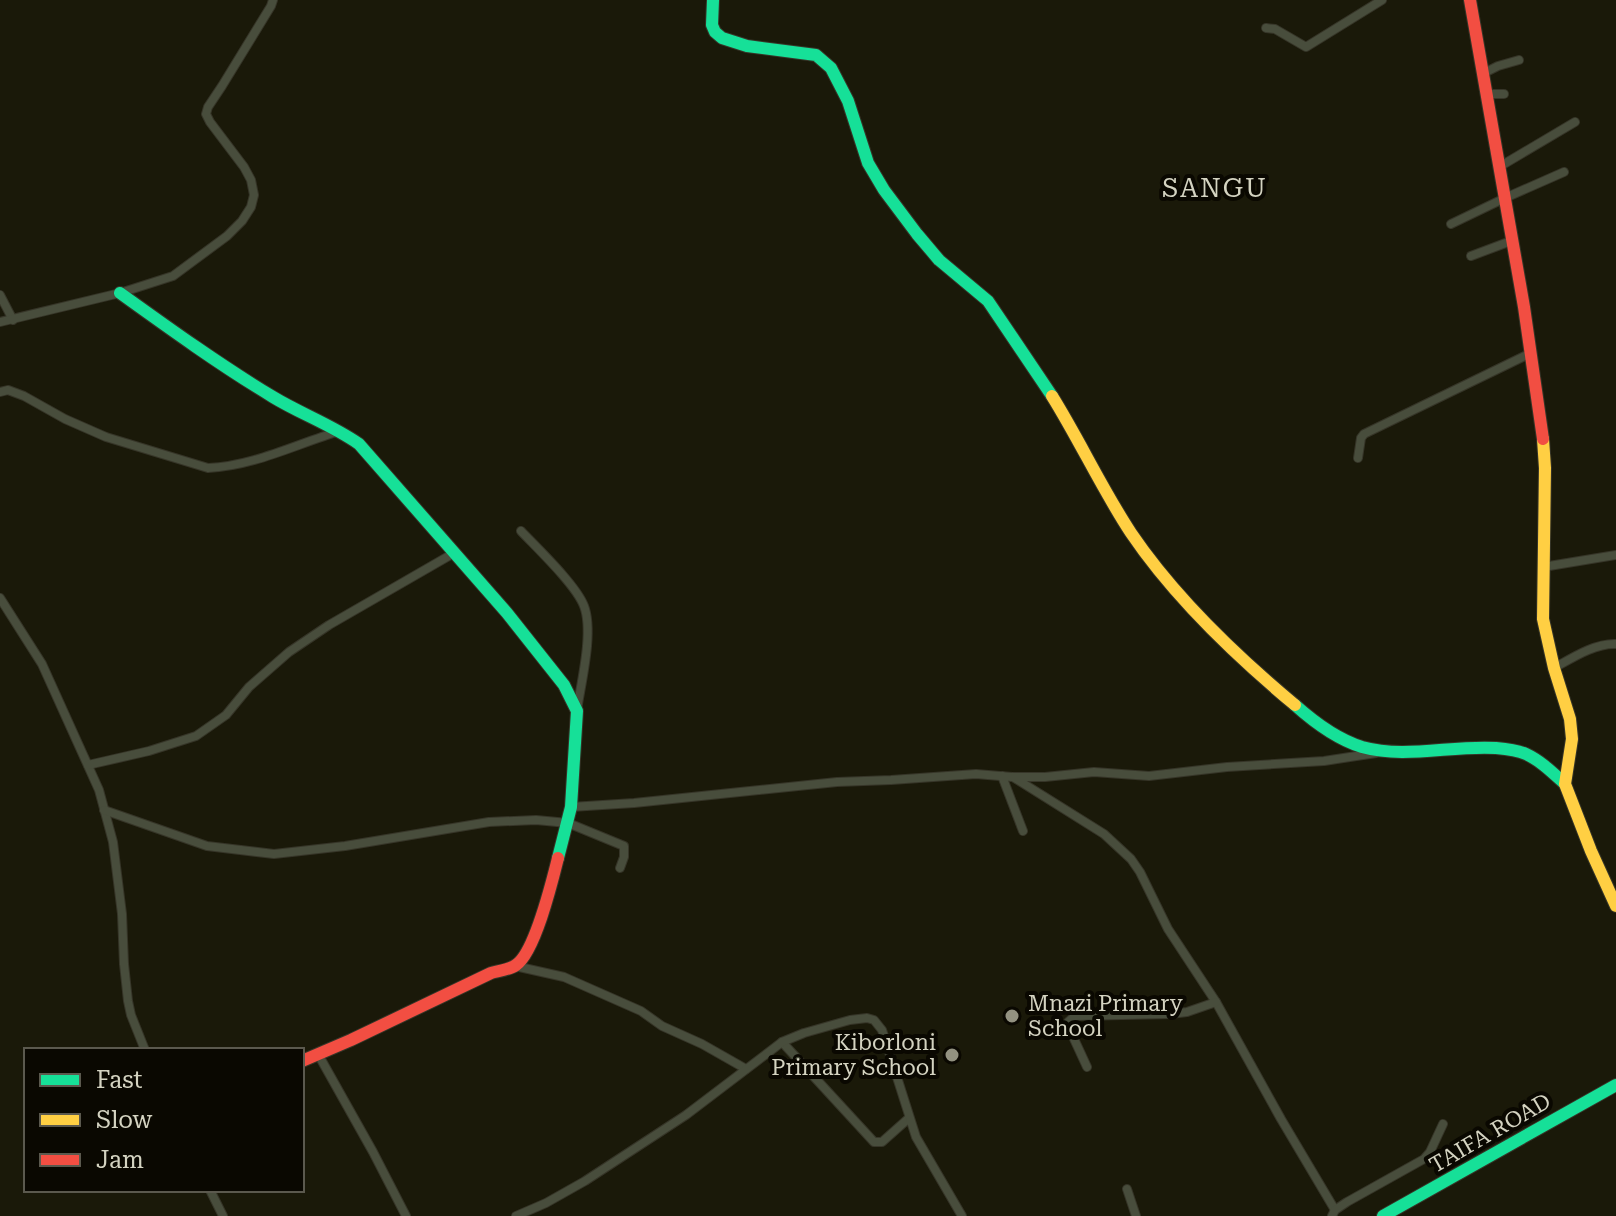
<svg xmlns="http://www.w3.org/2000/svg" width="1616" height="1216" viewBox="0 0 1616 1216" font-family="'Roboto Serif',serif">
<rect width="100%" height="100%" fill="#1a1909"/>
<g fill="none" stroke-linecap="round" stroke-linejoin="round">
<g stroke="#363528" stroke-width="10">
<g id="street">
<path d="M1266,28l9,1 31,18 76,-47"/>
<path d="M1482,74l16,-8 21,-6"/>
<path d="M1486,94h18"/>
<path d="M1499,167l76,-45"/>
<path d="M1451,224l54,-26 59,-26"/>
<path d="M1471,256l40,-15"/>
<path d="M0,295l13,25"/>
<path d="M0,322l120,-29 53,-17 54,-40 15,-15 9,-14 3,-12 -3,-15 -7,-13 -34,-45 -4,-8 2,-7 14,-21 49,-80 2,-6"/>
<path d="M0,392l8,-2 16,6 41,23 41,18 102,31c46,-2 88,-24 132,-37"/>
<path d="M1358,458l3,-20 3,-4 167,-81"/>
<path d="M521,531c17,18 55,54 63,75 10,26 -3,77 -7,104"/>
<path d="M1543,567l73,-12"/>
<path d="M0,598l42,66 57,126 14,52 9,72 2,50 4,37 3,14 14,35"/>
<path d="M1554,668c18,-10 41,-25 62,-24"/>
<path d="M88,765l61,-14 47,-15 30,-21 23,-28 40,-35 40,-27 125,-72"/>
<path d="M1002,776l21,55"/>
<path d="M1013,777l91,57 27,25 9,13 28,57 48,73 65,117 54,91"/>
<path d="M571,807l63,-4 203,-21 54,-2 85,-6 36,3h33l49,-5 55,4 78,-9 97,-6 52,-8"/>
<path d="M104,810l103,36 67,8 71,-8 144,-24 47,-2 32,3 56,23v11l-4,11"/>
<path d="M515,966l49,11 77,34 21,15 40,18 44,25"/>
<path d="M782,1042l92,100h8l27,-24"/>
<path d="M318,1054l55,98 33,64"/>
<path d="M1087,1067l-18,-39 -1,-6 7,-6 95,-2 17,-2 29,-10"/>
<path d="M1127,1189l9,27"/>
<path d="M210,1190l13,26"/>
<path d="M516,1216l30,-13 39,-22 101,-66 96,-73 22,-9 46,-13 17,-2 7,2 8,10 34,107 46,79"/>
<path d="M1332,1216l3,-6 12,-8 77,-43 6,-7 13,-28"/>
</g>
</g>
<g stroke="#363528" stroke-width="14">
<g id="fast">
<path d="M713,0l-1,25 3,7 7,6 25,8 69,9 15,13 17,33 20,62 16,27 33,44 22,26 49,41 64,95"/>
<path d="M120,293c50,36 100,72 153,104 28,17 59,28 86,47l148,169 57,72 13,26 -6,96 -13,51"/>
<path d="M1295,705c19,17 41,34 67,42 43,12 90,-2 134,1 11,1 21,2 30,6 15,7 27,19 39,30"/>
<path d="M1383,1216l233,-131"/>
</g>
</g>
<g stroke="#363528" stroke-width="14">
<g id="slow">
<path d="M1052,396c28,45 50,93 79,137 44,65 104,122 164,172"/>
<path d="M1543,439l2,29 -2,151 11,49 16,51 2,20 -7,45 26,67 25,55"/>
</g>
</g>
<g stroke="#363528" stroke-width="14">
<g id="jam">
<path d="M1470,0l54,307 19,132"/>
<path d="M302,1061l49,-21 140,-67c7,-2 18,-3 25,-8 19,-13 36,-83 42,-107"/>
</g>
</g>
<use href="#street" stroke="#484d3c" stroke-width="8"/>
<use href="#fast" stroke="#16e098" stroke-width="12"/>
<use href="#slow" stroke="#ffcf43" stroke-width="12"/>
<use href="#jam" stroke="#f24e42" stroke-width="12"/>
</g>
<g fill="#939281" stroke="#0a0801" stroke-width="3">
<circle cx="1012" cy="1016" r="8"/>
<circle cx="952" cy="1055" r="8"/>
</g>
<g text-anchor="middle" dominant-baseline="central" stroke-width="8" stroke-linejoin="round" paint-order="stroke">
<g font-size="22" fill="#d4d3c1" stroke="#0a0801" text-anchor="start">
<text x="1028" y="1003">Mnazi Primary<tspan x="1028" dy="25">School</tspan></text>
<text x="936" y="1042" text-anchor="end">Kiborloni<tspan x="936" dy="25">Primary School</tspan></text>
</g>
<g font-size="22" fill="#d4d3c1" stroke="#0a0801">
<text transform="translate(1490 1133) rotate(-30)">TAIFA ROAD</text>
</g>
<g font-size="26" letter-spacing="2" fill="#d4d3c1" stroke="#0a0801">
<text x="1215" y="188">SANGU</text>
</g>
</g>
<rect x="24" y="1048" width="280" height="144" fill="#0a0801" stroke="#5b594e" stroke-width="2"/>
<rect x="40" y="1074" width="40" height="12" fill="#16e098" stroke="#5b594e" stroke-width="2"/>
<text x="96" y="1088" font-size="24" fill="#d4d3c1">Fast</text>
<rect x="40" y="1114" width="40" height="12" fill="#ffcf43" stroke="#5b594e" stroke-width="2"/>
<text x="96" y="1128" font-size="24" fill="#d4d3c1">Slow</text>
<rect x="40" y="1154" width="40" height="12" fill="#f24e42" stroke="#5b594e" stroke-width="2"/>
<text x="96" y="1168" font-size="24" fill="#d4d3c1">Jam</text>
</svg>
